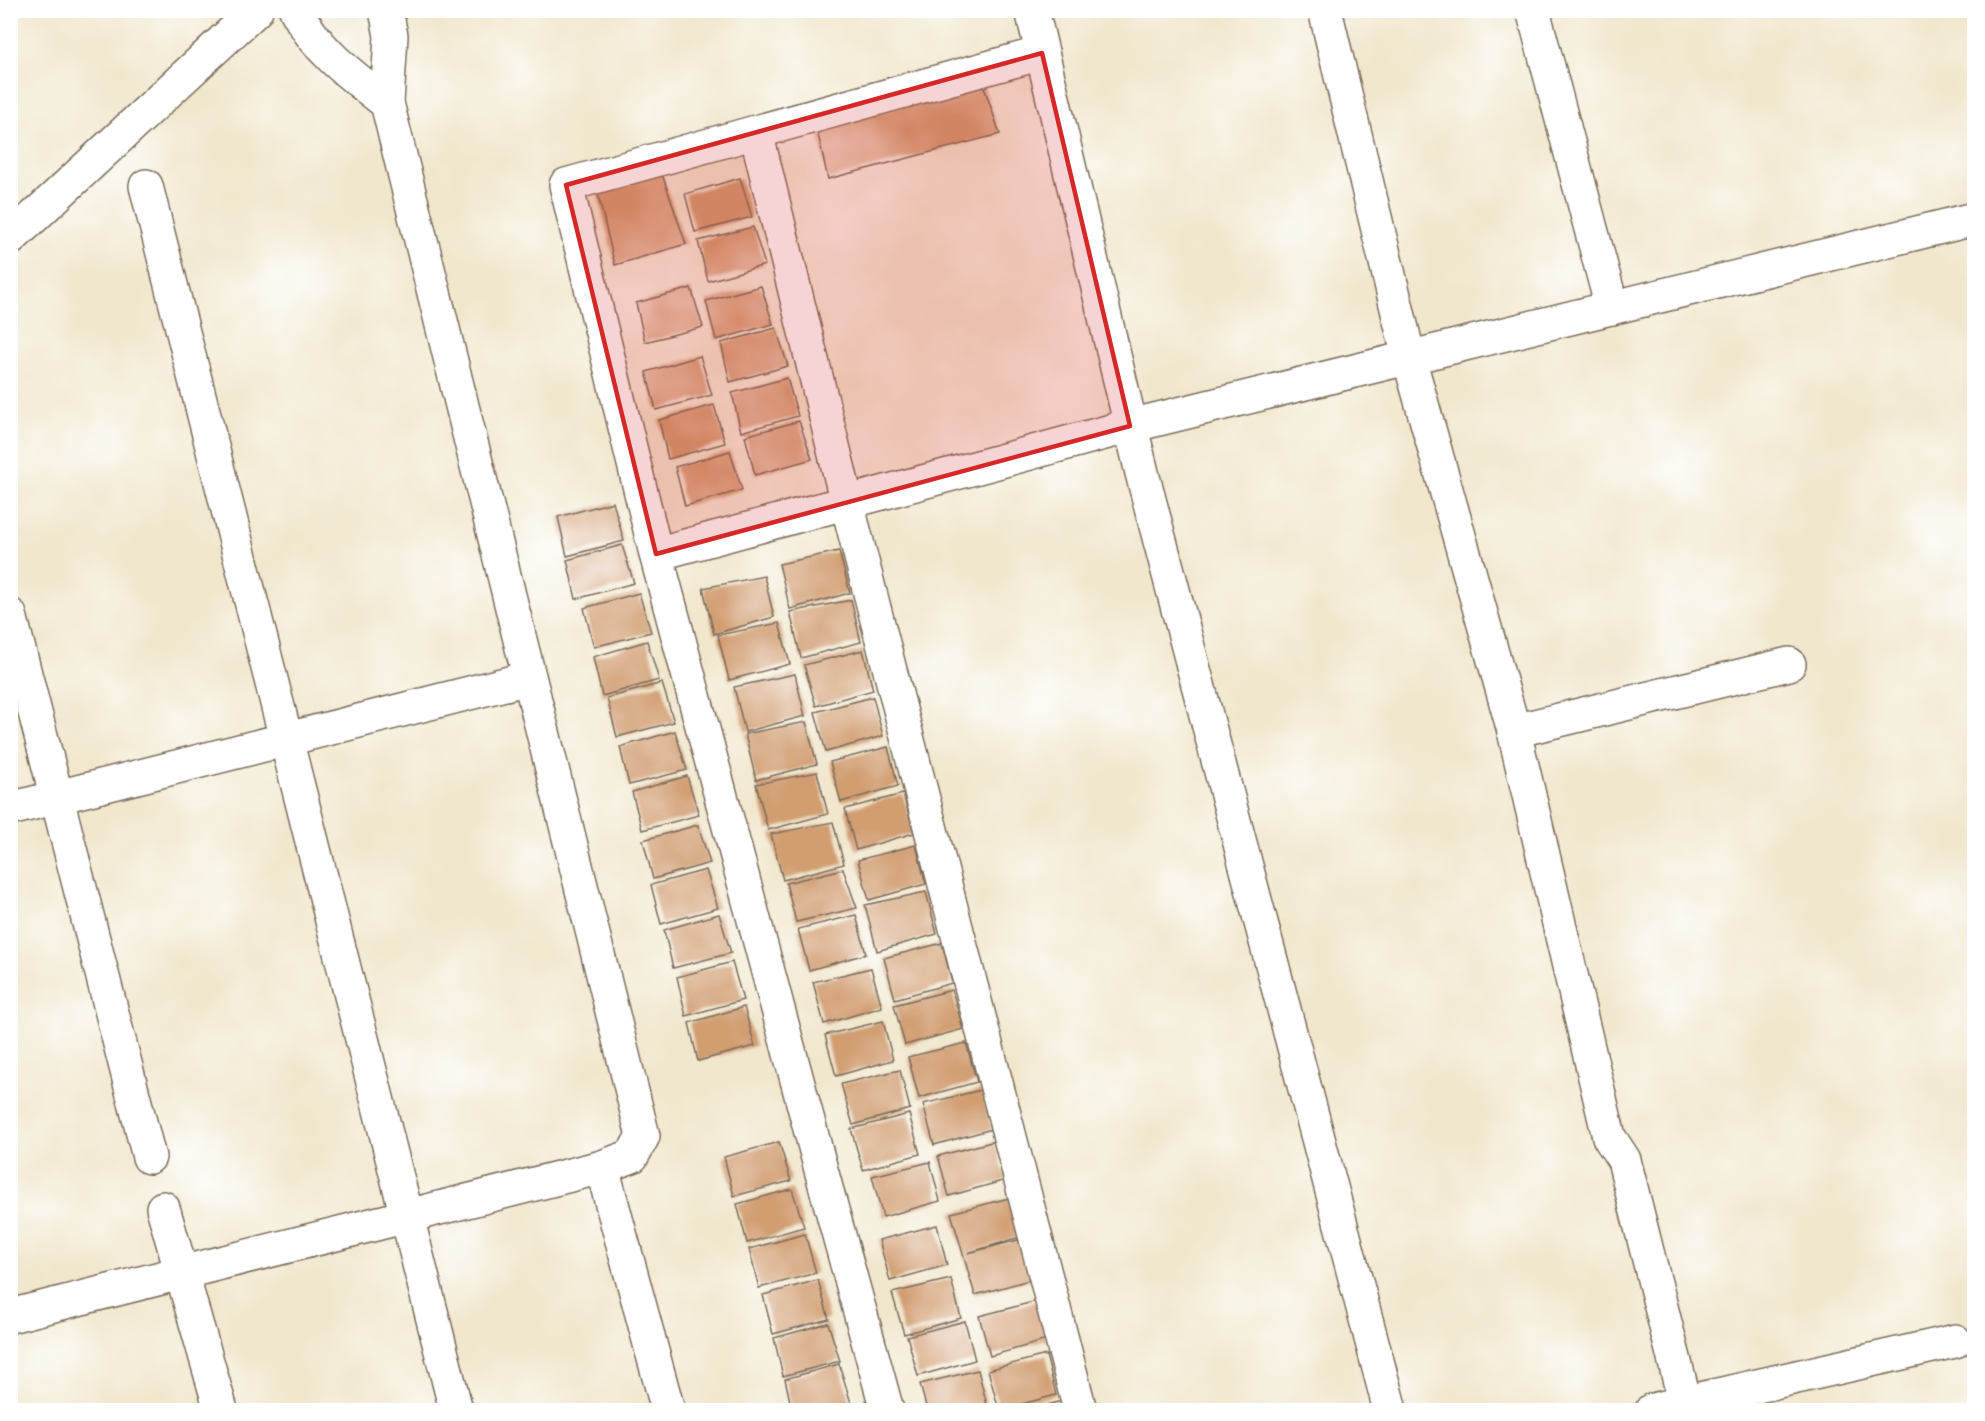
<svg xmlns="http://www.w3.org/2000/svg" width="1985" height="1421" viewBox="0 0 1985 1421" font-family="'Playpen Sans',sans-serif">
<rect width="100%" height="100%" fill="#fff"/>
<filter id="ink" filterUnits="userSpaceOnUse"><feTurbulence type="fractalNoise" baseFrequency=".0167" numOctaves="2"/><feDisplacementMap in="SourceGraphic" scale="12" xChannelSelector="R" yChannelSelector="G"/><feConvolveMatrix kernelMatrix="1 2 1 2 8 2 1 2 1" color-interpolation-filters="sRGB"/></filter>
<filter id="wash" filterUnits="userSpaceOnUse"><feTurbulence type="fractalNoise" baseFrequency=".008" numOctaves="4" result="noise"/><feDisplacementMap in="SourceGraphic" scale="24" xChannelSelector="R" yChannelSelector="G"/><feGaussianBlur stdDeviation="1.35" result="paint"/><feColorMatrix in="noise" values="0 0 0 0 0 0 0 0 0 0 0 0 0 0 0 0 0 1.4 0 .05"/><feComposite in="paint" operator="in"/></filter>
<g filter="url(#wash)">
<rect width="100%" height="100%" fill="#f1e7cd"/>
<g id="blocks">
<g fill="#d19d71">
<path d="M983,84l17,50 -172,45 -11,-49z"/>
<path d="M661,171l25,73 -71,21 -19,-78z"/>
<path d="M740,178l12,39 -57,15 -10,-38z"/>
<path d="M753,227l12,38 -57,16 -10,-40z"/>
<path d="M761,286l12,38 -57,16 -10,-39z"/>
<path d="M691,288l12,39 -58,15 -9,-39z"/>
<path d="M776,328l12,38 -58,16 -9,-39z"/>
<path d="M700,356l12,39 -56,15 -10,-38z"/>
<path d="M787,378l11,38 -57,16 -9,-39z"/>
<path d="M714,405l11,38 -57,16 -9,-39z"/>
<path d="M799,421l13,38 -57,16 -10,-39z"/>
<path d="M730,451l12,39 -57,16 -10,-39z"/>
<path d="M613,502l11,39 -57,15 -9,-39z"/>
<path d="M622,545l12,38 -58,16 -9,-39z"/>
<path d="M839,551l11,42 -60,16 -11,-45z"/>
<path d="M764,576l10,41 -60,17 -11,-46z"/>
<path d="M639,593l12,39 -57,15 -10,-39z"/>
<path d="M851,600l10,42 -60,16 -11,-46z"/>
<path d="M779,623l11,41 -61,16 -11,-45z"/>
<path d="M647,641l12,39 -57,16 -9,-39z"/>
<path d="M863,650l10,40 -57,16 -12,-41z"/>
<path d="M795,674l10,42 -60,16 -11,-45z"/>
<path d="M662,683l12,39 -57,15 -10,-39z"/>
<path d="M873,697l10,39 -57,16 -11,-40z"/>
<path d="M806,722l11,42 -61,16 -11,-46z"/>
<path d="M675,731l12,39 -58,15 -9,-38z"/>
<path d="M888,747l10,39 -57,16 -11,-40z"/>
<path d="M817,772l11,42 -60,16 -12,-46z"/>
<path d="M687,776l12,39 -57,15 -10,-38z"/>
<path d="M903,794l11,39 -58,17 -11,-41z"/>
<path d="M833,822l11,42 -61,16 -12,-46z"/>
<path d="M698,825l12,38 -57,16 -10,-39z"/>
<path d="M916,845l10,39 -57,16 -11,-40z"/>
<path d="M843,869l14,39 -61,14 -10,-39z"/>
<path d="M706,870l12,38 -57,16 -10,-39z"/>
<path d="M926,892l11,42 -60,17 -12,-46z"/>
<path d="M719,914l12,39 -58,15 -9,-38z"/>
<path d="M856,915l10,39 -57,16 -11,-41z"/>
<path d="M942,943l10,40 -57,16 -11,-41z"/>
<path d="M732,962l11,38 -57,16 -9,-39z"/>
<path d="M871,968l11,39 -58,17 -11,-42z"/>
<path d="M952,990l11,39 -58,16 -11,-40z"/>
<path d="M744,1007l11,39 -57,15 -9,-38z"/>
<path d="M883,1021l10,39 -57,16 -11,-41z"/>
<path d="M966,1043l11,39 -58,16 -11,-41z"/>
<path d="M900,1070l10,39 -57,16 -12,-41z"/>
<path d="M981,1090l11,39 -58,16 -11,-41z"/>
<path d="M909,1114l11,40 -57,16 -12,-41z"/>
<path d="M995,1141l11,39 -57,16 -11,-40z"/>
<path d="M779,1142l12,39 -57,15 -10,-39z"/>
<path d="M930,1162l10,39 -57,16 -11,-41z"/>
<path d="M792,1189l12,38 -57,16 -10,-39z"/>
<path d="M1009,1198l11,39 -52,16 54,-14 11,40 -58,16 -24,-82z"/>
<path d="M937,1225l10,40 -57,16 -11,-41z"/>
<path d="M805,1234l11,39 -57,15 -10,-39z"/>
<path d="M951,1279l10,39 -57,16 -12,-41z"/>
<path d="M818,1280l11,39 -56,15 -10,-39z"/>
<path d="M1037,1301l10,39 -57,16 -11,-40z"/>
<path d="M965,1321l10,39 -57,16 -11,-40z"/>
<path d="M828,1323l12,38 -57,15 -9,-38z"/>
<path d="M1046,1355l10,40 -57,15 -11,-40z"/>
<path d="M839,1364l12,39 -29,7h-30l-7,-31z"/>
<path d="M978,1370l10,39 -6,1h-55l-7,-26z"/>
<path d="M1062,1401l2,9h-35z"/>
</g>
</g>
</g>
<g filter="url(#ink)">
<use href="#blocks" fill-opacity="0" stroke="#7b6c5b" stroke-width="1.5"/>
<g fill="none" stroke-linecap="round" stroke-linejoin="round">
<g stroke="#7b6c5b" stroke-width="36">
<g id="minor">
<path d="M296,10c21,41 56,66 91,93"/>
<path d="M1032,10l110,463 248,937"/>
<path d="M1325,10l84,348 105,373 95,406 15,23 63,250"/>
<path d="M1533,10l79,298"/>
<path d="M1042,53l-286,79 91,371 233,907"/>
<path d="M756,132l-190,53 90,369 167,623 64,233"/>
<path d="M146,186l310,1224"/>
<path d="M10,239l246,-229"/>
<path d="M656,554l474,-128 844,-207"/>
<path d="M10,615l139,542"/>
<path d="M1514,731l275,-67"/>
<path d="M10,809l519,-131"/>
<path d="M602,1167l66,243"/>
<path d="M163,1208l58,202"/>
<path d="M10,1316l592,-149 30,-11 11,-20 -256,-1033 4,-67 -5,-26"/>
<path d="M1652,1410l303,-69"/>
</g>
</g>
<use href="#minor" stroke="#fff" stroke-width="33"/>
</g>
</g>
<path fill="#d62828" fill-opacity="0.2" stroke="#d62828" stroke-width="4.5" stroke-linejoin="round" d="M1042,53l88,373 -474,128 -90,-369z"/>
<rect width="1985" height="1421" fill="none" stroke="#fff" stroke-width="36"/>
</svg>
